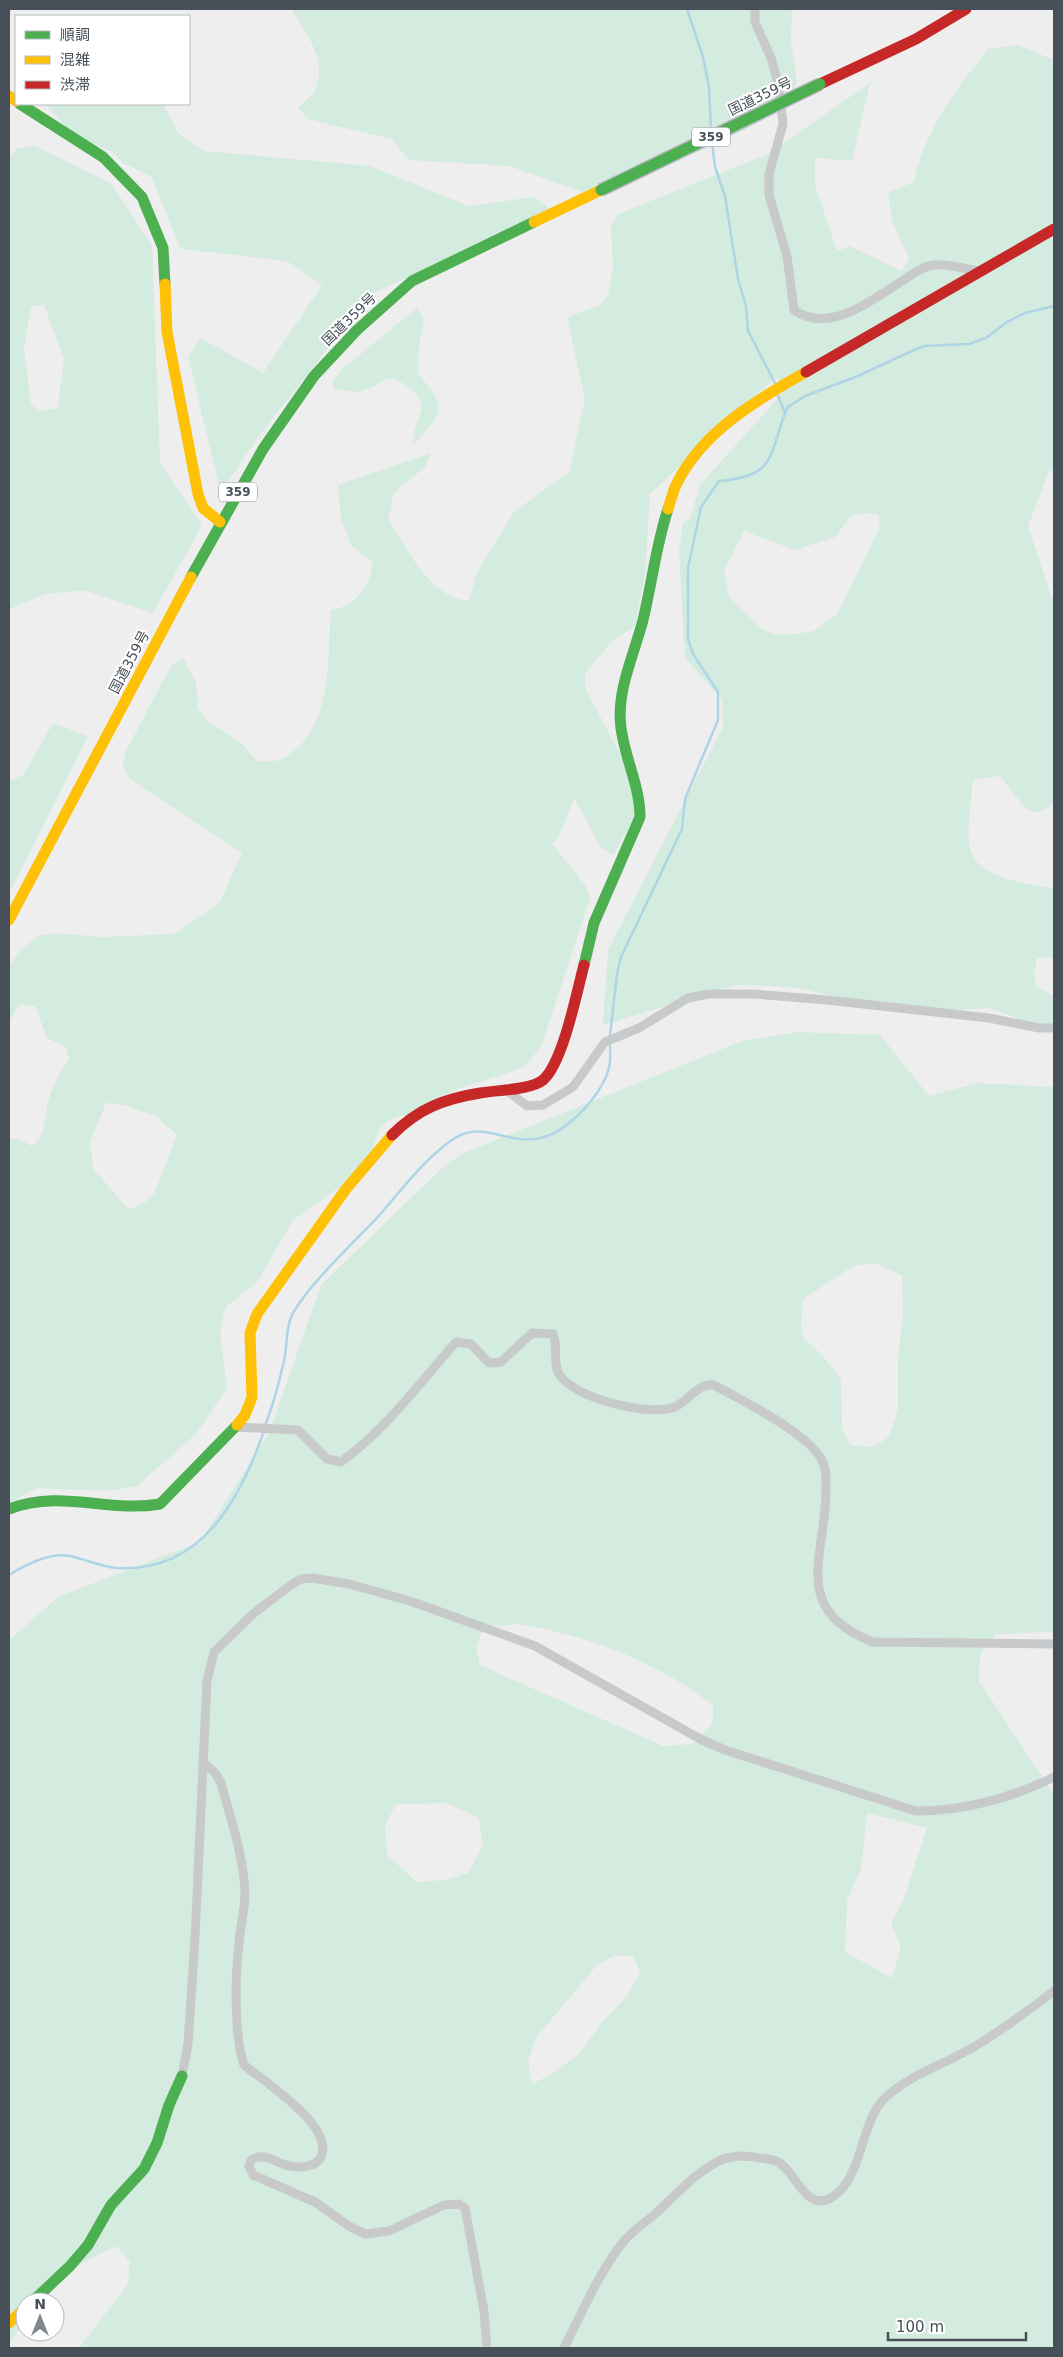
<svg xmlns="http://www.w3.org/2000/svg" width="1063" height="2357" viewBox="0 0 1063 2357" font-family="'DejaVu Sans','Noto Sans JP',sans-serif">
<rect width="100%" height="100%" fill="#eee"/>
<g fill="#d4ebdf" fill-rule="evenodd">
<path d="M294,9h498l-1,33 6,39 -7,25 -81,42 -126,44 -74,-26 -100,-6 -18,-21 -83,-20 -10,-11c5,-6 16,-13 18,-20 11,-29 -9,-53 -23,-76z"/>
<path d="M1017,45l37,15v411h-5l-21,55 26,78v197l-4,5 -13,7 -12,-5 -25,-32 -27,4c-1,20 -6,42 -4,62 2,38 57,40 85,47v68l-17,1 -3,14 2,14 18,10v36l-65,-24 -85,5 -110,-26 -58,-2 -133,40 5,-75 115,-223 -1,-28 -37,-41 -6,-107 4,-28 7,-4 10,-34 87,-97 -11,-11 -126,117 -5,80 -10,52 -24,16 -26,32v14l49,92 7,26 -28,49 -12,-7 -27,-50 -14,36 -8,10 34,42 4,12 -49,149 -18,21 -66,21 -27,18 -41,13 -10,9 -12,39 -74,52 -35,61 -33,27 -5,27 7,53 -31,46 -59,52 -29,5 -71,-3 -28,15v-364h10l13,7c16,-10 12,-35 18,-51 5,-13 11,-25 19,-36l-3,-12 -19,-9 -12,-32 -13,-2 -5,4 -8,15v-55l8,-14 21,-18 14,-3 52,4 70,-3 45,-30 23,-51 -112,-74 -7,-12 2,-14 47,-89 12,-5 12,24 2,26 8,11 34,22 18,20c8,-1 20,0 26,-4 50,-29 43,-99 47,-148 24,-3 39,-24 42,-47l-22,-18 -10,-26 -3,-34 93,-32 -5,13 -32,27 -6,26c21,31 40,78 81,82l8,-29 37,-60 55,-40 16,-73 -18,-82 32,-11 9,-11 5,-27 -2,-42 7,-12 150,-60 102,-71 -18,78 -37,-3v27l22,66 13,-5 51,25 8,-12 -17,-39 -4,-28 26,-10c13,-56 40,-89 74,-133zM864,513l14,1 2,13 -43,87 -23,17 -26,4 -15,-1 -12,-6 -32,-31 -5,-26 20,-40 51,19 40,-13 16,-21zM106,1103l17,2 33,11 21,19 -22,57 -10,10 -12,7 -6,-2 -34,-38 -3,-27z"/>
<path d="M46,104h117l15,29 26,18 166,15 99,40 65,-9 16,12 -180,86 -111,141 -38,56 -33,-135 12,-19 63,35 59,-88 -35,-24 -106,-12 -30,-73 -28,-13 -10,-11 -39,-16z"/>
<path d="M35,146l76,37 41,63 8,217 42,62 -49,88 -69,-23 -38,4 -37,15v-450l8,-11zM44,305l20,54 -6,49 -18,3 -9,-6 -7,-56 7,-43z"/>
<path d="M417,308l7,11 -5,27 -1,28c32,36 25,39 -6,72l3,-17 7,-21c-1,-9 -5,-14 -12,-19 -26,-22 -25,-3 -49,2 -8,2 -19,-1 -28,-2v-7l8,-12z"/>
<path d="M53,723l35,13 -79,158v-113l14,-6z"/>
<path d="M798,1032l82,3 49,61 49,-13 76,4v545l-58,2 -16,21 -1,26 73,111 2,-1v557h-975l49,-64 2,-22 -14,-16 -49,25 -25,31h-17v20l-16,20v-702l49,-43 142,-55 69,-109 52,-148 118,-114 22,-17 281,-113zM878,1264l24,12 1,37 -5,45v53l-9,26 -17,10 -22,-2 -8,-17 -1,-49 -20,-25 -18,-16 -2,-15 2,-24 52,-34zM518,1624c71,12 139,37 196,82l-2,18 -19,20 -30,2 -183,-81 -4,-17 7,-20zM447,1803l32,15 4,28 -15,27 -24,7 -27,2 -30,-27 -2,-29 11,-22zM867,1813l60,15 -24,73 -12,22 10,25 -9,30 -47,-26 2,-51 14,-33zM616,1955l18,2 6,15 -13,24 -25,26 -23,32 -27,20 -20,10 -4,-22 7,-23 62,-74z"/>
</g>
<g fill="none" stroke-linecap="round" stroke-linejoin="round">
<g stroke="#add5e5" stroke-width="2.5">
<path d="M687,9l16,48 6,30 2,42"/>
<path d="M712,142l3,25 10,29 13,83 8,27 2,25 28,54"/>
<path d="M777,393l8,20"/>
<path d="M610,1036l7,-62 4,-17 61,-128 3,-30 33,-79v-28l-25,-38 -5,-15v-71l13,-61 18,-26c56,-5 49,-22 66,-68l3,-6 17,-11 53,-20 56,-26 10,-4 45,-2 17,-6 21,-16 18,-9 29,-7"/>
<path d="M265,1426c8,-21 14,-43 19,-65 3,-13 2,-29 6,-41 9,-26 65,-79 86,-101 23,-26 44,-55 73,-77 31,-24 53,1 86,-3 30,-3 66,-43 74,-71 2,-8 1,-18 1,-26"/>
<path d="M9,1575c16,-10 40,-23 61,-19 15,3 31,11 47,12 84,5 123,-68 147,-137"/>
</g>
<g stroke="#c8c9cb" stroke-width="9">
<path d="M755,9v13l16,36 7,25 5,41 -14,50v21l18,61 7,54c35,25 78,-10 108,-29 8,-5 18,-13 27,-15 17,-4 34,3 50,5"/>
<path d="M505,1089l22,17 16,-1 30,-18 32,-45 34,-14 49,-30 21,-4h45l73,6 162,18 50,10h15"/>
<path d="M236,1427l62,3 29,29 14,3c47,-35 77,-77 115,-120l15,2 18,19 12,-1 31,-29 21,1c5,12 0,27 5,38 12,26 92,45 117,35 13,-6 23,-24 39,-22 27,15 90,46 106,72 7,10 6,21 6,33 0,65 -37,120 47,152l181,2"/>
<path d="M203,1762l13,12 5,9c10,37 23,74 24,111 0,16 -5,34 -6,50 -4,31 -5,92 5,121 19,16 97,65 75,95 -6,7 -20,8 -29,6 -14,-2 -25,-15 -39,-6l-2,6 4,9 62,27 34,24 16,8 24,-3 55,-26 15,-1 6,4 19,103 3,37"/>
<path d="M182,2076l6,-32 7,-106 12,-257 7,-29 39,-38 38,-29 10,-6 12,-1 36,6 61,17 125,45 167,94 23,10 191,61c47,0 96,-13 138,-34"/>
<path d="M564,2348c17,-34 33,-71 56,-102 10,-14 24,-22 36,-33 19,-17 38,-39 61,-51 6,-4 18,-6 26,-6 9,1 24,2 33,5 20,8 29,55 58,35 30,-21 26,-76 52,-99 26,-24 61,-33 91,-52 27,-16 52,-35 77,-54"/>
</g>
<g stroke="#4caf50" stroke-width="11">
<path d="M20,104l83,53 39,40 21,51 2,36"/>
<path d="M191,577l72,-128 51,-73 43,-46 55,-49 122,-59"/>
<path d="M584,965l10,-42 46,-106c0,-31 -15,-58 -19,-89 -5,-37 13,-73 22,-108 9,-37 13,-75 25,-111"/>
<path d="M9,1509c53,-20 99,4 151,-5l77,-79"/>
<path d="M32,2302l38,-36 18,-21 23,-40 33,-36 13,-26 12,-38 13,-29"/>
</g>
<g stroke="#ffc107" stroke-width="11">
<path d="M9,96l7,5"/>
<path d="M534,222l67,-32"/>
<path d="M165,284l2,48 31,162 5,14 17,14"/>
<path d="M668,509c3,-9 5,-18 9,-26 26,-52 81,-84 129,-111"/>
<path d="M9,920l182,-343"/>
<path d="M237,1425l8,-10 7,-18 -2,-64 7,-19 89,-125 46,-54"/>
<path d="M9,2323l16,-15"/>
</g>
<g stroke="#c62828" stroke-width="11">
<path d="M820,84l96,-45 50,-30"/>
<path d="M806,372l248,-143"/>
<path d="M392,1135c26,-26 51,-36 88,-42 16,-3 51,-3 63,-13 20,-17 34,-89 41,-115"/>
</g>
<g stroke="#b4b7bc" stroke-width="14" stroke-linecap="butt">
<path id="fast-bridge" d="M601,190l219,-106"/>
</g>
<use href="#fast-bridge" stroke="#4caf50" stroke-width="11"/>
</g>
<g text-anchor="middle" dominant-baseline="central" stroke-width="4" stroke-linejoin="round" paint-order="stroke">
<g fill="#fff" stroke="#7e848a" stroke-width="1">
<rect x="692" y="127.5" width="38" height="19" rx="4"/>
<rect x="219" y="482.5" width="38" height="19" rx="4"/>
</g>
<g font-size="12" font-weight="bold" fill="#474f58">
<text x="711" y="137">359</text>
<text x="238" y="492">359</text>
</g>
<g font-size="14" fill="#474f58" stroke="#fff">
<text transform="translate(760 96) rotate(-26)">国道359号</text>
<text transform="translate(349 319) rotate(-44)">国道359号</text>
<text transform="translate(129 662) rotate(-62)">国道359号</text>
</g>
</g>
<rect width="1063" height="2357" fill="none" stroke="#474f58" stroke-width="20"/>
<rect x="15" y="15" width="175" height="90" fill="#ffffff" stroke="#b5b9bc"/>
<rect x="25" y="31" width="25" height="8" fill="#4caf50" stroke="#b5b9bc"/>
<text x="60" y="40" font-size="15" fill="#474f58">順調</text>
<rect x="25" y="56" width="25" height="8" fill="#ffc107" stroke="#b5b9bc"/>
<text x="60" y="65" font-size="15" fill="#474f58">混雑</text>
<rect x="25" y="81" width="25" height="8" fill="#c62828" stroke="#b5b9bc"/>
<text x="60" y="90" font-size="15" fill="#474f58">渋滞</text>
<g transform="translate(40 2317)"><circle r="24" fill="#ffffff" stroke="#b5b9bc"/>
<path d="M0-4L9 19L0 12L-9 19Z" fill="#81878c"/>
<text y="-8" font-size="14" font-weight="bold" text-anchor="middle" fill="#474f58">N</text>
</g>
<path d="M888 2332v8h138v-8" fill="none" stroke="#474f58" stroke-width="2.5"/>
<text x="896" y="2332" font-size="15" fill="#474f58" stroke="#ffffff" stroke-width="4" paint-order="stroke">100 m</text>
</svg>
